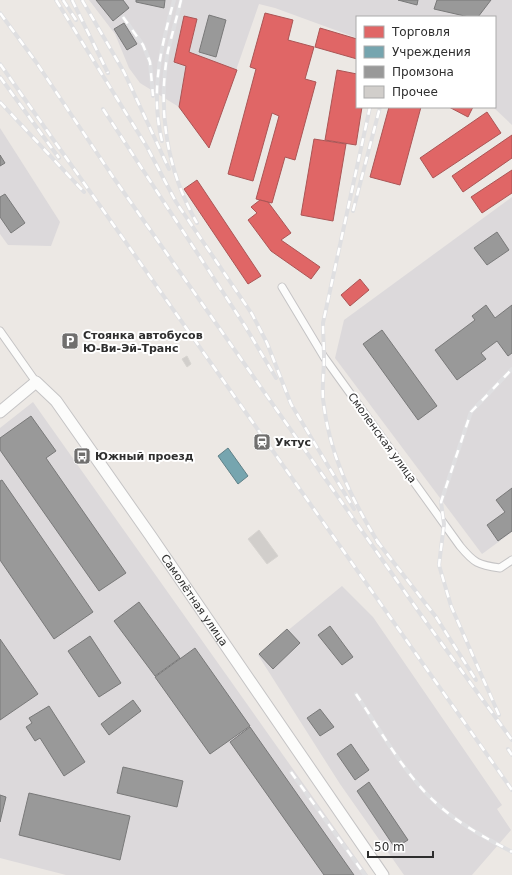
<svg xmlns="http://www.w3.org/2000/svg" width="512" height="875" viewBox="0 0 512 875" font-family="'DejaVu Sans',sans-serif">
<rect width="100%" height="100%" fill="#ece8e4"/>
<g fill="#dcd9db">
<path d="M89,0h423v125l-19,-18h2v-90h-138v21l-82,-30 -16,-4 -50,144 -30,-41 -39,-24 -11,-15 -14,-34z"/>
<path d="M0,128l60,94 -9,24 -43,-1 -8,-11z"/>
<path d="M512,197v335l-30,22 -147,-196 9,-38z"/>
<path d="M33,402l335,473h-302l-66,-17v-430z"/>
<path d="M342,586l31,31 129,188 -5,4 14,21 -39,45h-68l-64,-91 -82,-129z"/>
</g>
<g fill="#e06666" stroke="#ab5555">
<path d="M265,13l28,7 -5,20 26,7 -9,32 11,3 -21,78 -10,-3 -13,46 -16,-4 23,-83 -7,-3 -19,68 -25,-7 28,-105 -6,-2z"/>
<path d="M184,16l13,3 -8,33 48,18 -28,78 -30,-41 7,-41 -12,-4z"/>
<path d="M320,28l37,11v20l-42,-12z"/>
<path d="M337,70l20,4v33h5l-6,38 -31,-5z"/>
<path d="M389,107h32l-21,78 -30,-8z"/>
<path d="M449,107h24l-5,10z"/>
<path d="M487,112l14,21 -68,45 -13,-20z"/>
<path d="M512,135v23l-49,34 -11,-16z"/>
<path d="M314,139l32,5 -13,77 -32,-6z"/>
<path d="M512,170v23l-30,20 -11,-16z"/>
<path d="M197,180l64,96 -13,8 -64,-95z"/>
<path d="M260,200l8,2 23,31 -10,7 39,27 -9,12 -40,-28 -23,-31 9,-7 -6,-6z"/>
<path d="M360,279l9,11 -19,16 -9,-11z"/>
</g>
<path fill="#76a5af" stroke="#608188" d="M228,448l20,28 -10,8 -20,-28z"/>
<g fill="#999" stroke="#797979">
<path d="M96,0h27l6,8 -16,13z"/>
<path d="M136,0h29l-1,8 -28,-6z"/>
<path d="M398,0h20l-1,5z"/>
<path d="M437,0h54l-13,17h-9l-35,-8z"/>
<path d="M209,15l17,5 -10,37 -17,-5z"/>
<path d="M124,23l13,21 -10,6 -13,-21z"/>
<path d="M0,155l5,8 -5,3z"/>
<path d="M5,194l20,29 -14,10 -11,-16v-20z"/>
<path d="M497,232l12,18 -22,15 -13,-17z"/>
<path d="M486,305l9,13 17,-13v48l-4,3 -11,-15 -16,12 5,6 -29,21 -22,-30 40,-30 -3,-4z"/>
<path d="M382,330l55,76 -19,14 -55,-76z"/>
<path d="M31,416l25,35 -10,7 80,115 -27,18 -99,-141v-12z"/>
<path d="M2,480l91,132 -39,27 -54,-79v-79z"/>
<path d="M512,488v43l-14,10 -11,-16 18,-13 -9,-12z"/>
<path d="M139,602l41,56 -25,18 -41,-55z"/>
<path d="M330,626l23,31 -11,8 -24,-30z"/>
<path d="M287,629l13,14 -27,26 -14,-15z"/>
<path d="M90,636l31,47 -22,14 -31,-46z"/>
<path d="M0,639l38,55 -38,26z"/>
<path d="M195,648l55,78 -40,28 -55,-77z"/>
<path d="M133,700l8,11 -32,24 -8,-11z"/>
<path d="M49,706l36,56 -21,14 -24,-38 -5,3 -9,-14 6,-4 -3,-5z"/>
<path d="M320,709l14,18 -14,9 -13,-18z"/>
<path d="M250,727l104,148h-30l-94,-133z"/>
<path d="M351,744l18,26 -14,10 -18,-26z"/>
<path d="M123,767l60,14 -6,26 -60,-14z"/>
<path d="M369,782l39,58 -13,8 -38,-57z"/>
<path d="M29,793l101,23 -10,44 -101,-25z"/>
<path d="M0,795l6,2 -6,25z"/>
</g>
<g fill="#d1cecb" stroke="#d7d4d0">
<path d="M187,356l4,8 -4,3 -5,-8z"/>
<path d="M259,530l19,26 -11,8 -19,-25z"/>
</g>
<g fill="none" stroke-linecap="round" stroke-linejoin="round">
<g stroke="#c5c4c5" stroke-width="9">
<g id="minor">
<path d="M282,287l42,70 136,189c14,17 18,19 40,22l12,-8"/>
<path d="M0,331l36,51"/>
</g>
</g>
<g stroke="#c5c4c5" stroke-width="13">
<g id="secondary">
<path id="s1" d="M0,412l36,-30 20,19 94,134 233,340"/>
</g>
</g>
<use href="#minor" stroke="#fcfcfb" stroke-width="7"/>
<use href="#secondary" stroke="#fcfcfb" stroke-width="11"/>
<g stroke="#dfdfe1" stroke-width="4">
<g id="rail">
<path d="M56,0l91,147 29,55 76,112 15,29 24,61 63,105"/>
<path d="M63,0l13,20"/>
<path d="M72,0l36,73"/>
<path d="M82,0l42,72 45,97"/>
<path d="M181,0c-4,17 -9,34 -13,51 -11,59 -1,120 29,172"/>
<path d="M0,13l36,49 77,115 313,445 86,118"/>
<path d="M123,17l20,28 7,17 3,34"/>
<path d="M0,64l512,726"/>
<path d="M0,77l59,81"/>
<path d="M0,102l84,90"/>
<path d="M370,107l-47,216c0,11 1,23 1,34 0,14 -2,28 -1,42 6,55 28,99 56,145"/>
<path d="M103,109l142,217 31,52"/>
<path d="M162,141c-12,-49 -1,-94 12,-141"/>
<path d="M353,211l27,-104"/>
<path d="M377,541l59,76 40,63"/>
<path d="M356,694c23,34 49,81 79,108 22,21 51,36 77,50"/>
<path d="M499,715l-48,-109 -12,-41 5,-41 -3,-22 30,-90 41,-43"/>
<path d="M508,749l4,6"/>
<path d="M291,772l74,103"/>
</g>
</g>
<use href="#rail" stroke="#fff" stroke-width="2.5" stroke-dasharray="8" stroke-linecap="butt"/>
</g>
<defs>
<g id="parking-square" transform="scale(0.9)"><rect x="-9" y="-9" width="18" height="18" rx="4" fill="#706f6e" stroke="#fff"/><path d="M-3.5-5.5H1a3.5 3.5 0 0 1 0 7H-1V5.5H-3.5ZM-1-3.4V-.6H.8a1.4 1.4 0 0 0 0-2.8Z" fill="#fff"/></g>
<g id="station-square" transform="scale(0.9)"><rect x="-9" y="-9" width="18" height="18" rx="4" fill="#706f6e" stroke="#fff"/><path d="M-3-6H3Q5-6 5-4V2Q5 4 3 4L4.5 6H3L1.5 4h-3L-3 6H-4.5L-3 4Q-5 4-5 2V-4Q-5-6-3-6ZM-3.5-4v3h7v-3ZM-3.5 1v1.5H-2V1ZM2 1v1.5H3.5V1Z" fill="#fff"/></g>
<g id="bus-square" transform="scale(0.9)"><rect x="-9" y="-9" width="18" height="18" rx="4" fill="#706f6e" stroke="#fff"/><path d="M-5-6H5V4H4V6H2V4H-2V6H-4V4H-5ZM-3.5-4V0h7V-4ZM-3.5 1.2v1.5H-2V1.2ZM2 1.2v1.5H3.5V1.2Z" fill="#fff"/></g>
</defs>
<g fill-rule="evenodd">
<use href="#parking-square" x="70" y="341"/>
<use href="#station-square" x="262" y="442"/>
<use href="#bus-square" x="82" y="456"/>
</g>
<g text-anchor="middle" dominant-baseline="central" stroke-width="4" stroke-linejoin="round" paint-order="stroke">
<g font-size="11" font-weight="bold" fill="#2e2e2e" stroke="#fff" text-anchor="start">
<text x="83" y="335">Стоянка автобусов<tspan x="83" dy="13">Ю-Ви-Эй-Транс</tspan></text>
<text x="275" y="442">Уктус</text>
<text x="95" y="456">Южный проезд</text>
</g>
<g font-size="11" fill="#2e2e2e" stroke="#fff">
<text transform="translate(382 438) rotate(54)">Смоленская улица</text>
<text stroke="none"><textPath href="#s1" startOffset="317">Самолётная улица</textPath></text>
</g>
</g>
<rect x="356" y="16" width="140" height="92" fill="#ffffff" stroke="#ababab"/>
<rect x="364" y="26" width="20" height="12" fill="#e06666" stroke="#ababab"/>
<text x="392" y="36" font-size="12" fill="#2e2e2e">Торговля</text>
<rect x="364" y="46" width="20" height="12" fill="#76a5af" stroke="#ababab"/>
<text x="392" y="56" font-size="12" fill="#2e2e2e">Учреждения</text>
<rect x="364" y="66" width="20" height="12" fill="#999999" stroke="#ababab"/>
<text x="392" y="76" font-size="12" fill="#2e2e2e">Промзона</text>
<rect x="364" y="86" width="20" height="12" fill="#d1cecb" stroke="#ababab"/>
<text x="392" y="96" font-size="12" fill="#2e2e2e">Прочее</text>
<path d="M368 851v6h65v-6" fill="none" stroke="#2e2e2e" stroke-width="2"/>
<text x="374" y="851" font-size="12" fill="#2e2e2e" stroke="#ffffff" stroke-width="3" paint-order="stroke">50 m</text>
</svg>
